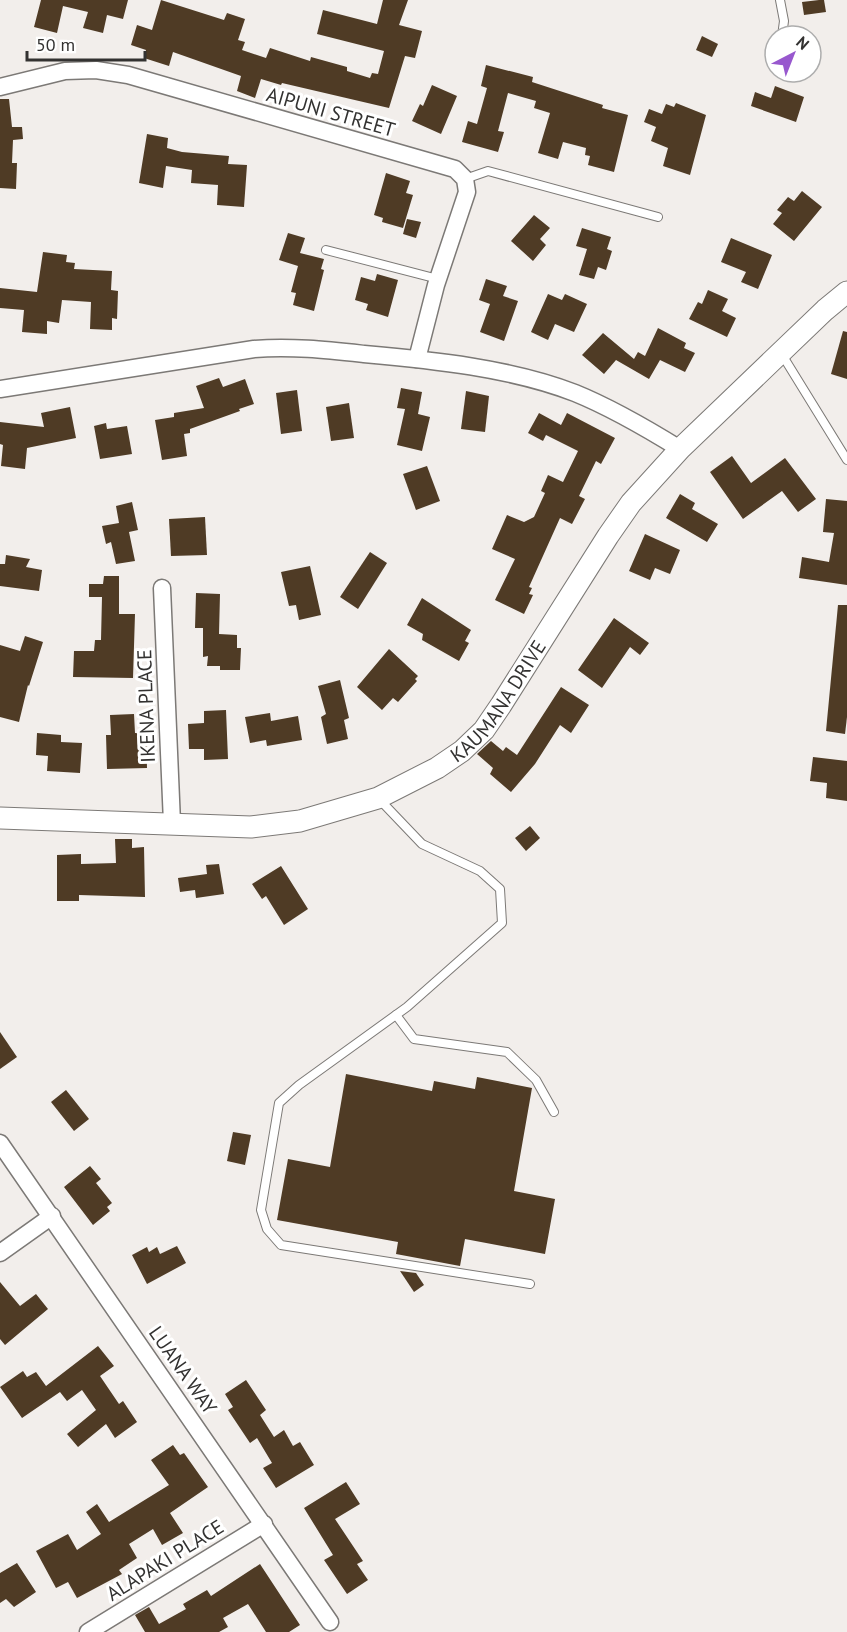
<svg xmlns="http://www.w3.org/2000/svg" width="847" height="1632" viewBox="0 0 847 1632" font-family="'PT Sans',sans-serif">
<rect width="100%" height="100%" fill="#f2eeeb"/>
<g fill="#4f3b25">
<path d="M41,0h87l-5,19 -16,-4 -4,18 -20,-5 5,-16 -25,-6 -6,27 -23,-6z"/>
<path d="M161,0l63,20 3,-7 18,6 -7,21 7,2 -3,8 24,8 4,-10 40,13 1,-4 36,10v4l23,7 2,-5 6,1 6,-23 -67,-17 6,-24 54,14 6,-24h25l-9,25 23,6 -7,27 -10,-2 -16,52 -107,-25 -1,2 -20,-6 -6,19 -18,-7 4,-15 -68,-24 -4,14 -25,-8 2,-8 -15,-5 6,-20 15,5z"/>
<path d="M819,0h5l2,12 -22,3 -2,-13z"/>
<path d="M702,36l16,8 -6,13 -16,-7z"/>
<path d="M486,65l47,12 -1,5 71,23 -1,3 26,7 -14,57 -26,-7 2,-9 -5,-1 1,-7 -23,-6 -5,17 -20,-6 12,-40 -16,-5 2,-7 -28,-8 -10,38 6,1 -6,20 -36,-10 6,-21 9,3 10,-36 -6,-2z"/>
<path d="M432,85l25,11 -16,38 -29,-13 8,-17 3,2z"/>
<path d="M775,86l29,11 -8,25 -45,-16 4,-14 16,6z"/>
<path d="M0,99h9l3,28h10l1,12 -10,1 -1,23h5l-1,26 -16,-1z"/>
<path d="M676,103l30,12 -16,60 -27,-9 5,-18 -17,-7 5,-14 -12,-5 5,-13 13,5 4,-10 8,3z"/>
<path d="M147,134l21,4 -1,10 15,4 47,4 -1,8 19,1 -3,42 -27,-2 1,-20 -27,-2 1,-13 -26,-4 -3,22 -24,-5z"/>
<path d="M386,173l24,8 -4,12 7,2 -10,33 -21,-6 1,-4 -9,-3z"/>
<path d="M802,191l20,16 -28,34 -21,-17 9,-11 -5,-3 11,-13 6,4z"/>
<path d="M534,215l16,13 -10,11 6,6 -13,16 -22,-20z"/>
<path d="M407,219l14,3 -5,16 -13,-4z"/>
<path d="M582,228l29,9 -4,12 5,2 -6,19 -8,-3 -4,12 -15,-4 8,-26 -11,-3z"/>
<path d="M288,233l17,5 -5,15 24,6 -3,10 3,1 -10,41 -21,-6 3,-12 -5,-1 7,-26 -19,-6z"/>
<path d="M731,238l41,17 -14,34 -17,-7 5,-10 -25,-10z"/>
<path d="M43,252l24,3 -1,7 9,1 -1,6 38,2 -1,19 7,1 -1,28 -5,-1v12l-22,-1 1,-27 -29,-2 -3,23 -12,-2v13l-25,-2 2,-22 -24,-2v-20l37,4z"/>
<path d="M377,274l21,6 -10,37 -22,-7 2,-6 -13,-4 6,-23 14,4z"/>
<path d="M486,279l21,7 -4,10 15,5 -14,40 -24,-9 10,-28 -11,-4z"/>
<path d="M708,290l20,9 -6,12 14,7 -9,19 -38,-18 9,-17 4,2z"/>
<path d="M548,294l14,6 3,-6 22,10 -13,28 -19,-8 -7,16 -17,-8z"/>
<path d="M658,328l28,15 -2,5 11,5 -10,19 -25,-12 -11,19 -33,-19 -12,14 -22,-19 21,-22 31,26 4,-7 7,4z"/>
<path d="M843,331l4,1v47l-16,-5z"/>
<path d="M219,378l4,9 22,-8 9,25 -15,5 1,2 -50,18v4l-6,1 3,22 -25,4 -7,-40 19,-3v-4l30,-5 -8,-22z"/>
<path d="M401,388l21,4 -4,22 12,3 -8,34 -25,-6 8,-36 -8,-1z"/>
<path d="M297,390l5,41 -21,3 -5,-41z"/>
<path d="M466,391l23,5 -4,36 -24,-3z"/>
<path d="M349,403l5,35 -23,3 -5,-34z"/>
<path d="M70,407l6,31 -49,10 -2,21 -24,-3 2,-21 -3,-1v-22l44,5 -3,-14z"/>
<path d="M539,413l22,12 6,-12 48,25 -14,26 -5,-3 -17,35 6,3 -13,25 -12,-6 -31,69 3,1 -3,6 4,1 -9,19 -29,-14 20,-41 -23,-10 15,-34 17,7 10,-5 11,-24 -4,-2 7,-16 15,7 15,-31 -32,-16 -3,6 -15,-8z"/>
<path d="M106,423l1,6 20,-3 5,28 -32,5 -6,-33z"/>
<path d="M732,456l19,27 34,-25 31,41 -18,13 -16,-21 -39,28 -33,-47z"/>
<path d="M427,466l13,35 -24,9 -13,-36z"/>
<path d="M680,494l15,9 -3,6 26,15 -11,18 -41,-24z"/>
<path d="M826,499l21,2v84l-48,-7 3,-21 27,5 5,-29 -11,-1z"/>
<path d="M132,502l6,28 -9,2 6,29 -19,3 -5,-22 -5,2 -4,-18 17,-3 -3,-17z"/>
<path d="M205,517l2,38 -36,1 -2,-37z"/>
<path d="M645,534l35,16 -10,24 -15,-6 -5,12 -21,-9z"/>
<path d="M370,552l17,11 -29,46 -18,-12z"/>
<path d="M6,555l24,4 -4,8 16,3 -3,21 -39,-5v-22h5z"/>
<path d="M310,566l11,49 -22,5 -3,-15 -7,1 -8,-34z"/>
<path d="M104,576h15v38h16l-2,64 -60,-1 1,-26h20l1,-11h6l1,-43h-13v-13h14z"/>
<path d="M196,593l24,1 -1,40 18,1v13h4l-1,22h-20v-4h-13l1,-10 -5,1v-29h-8z"/>
<path d="M422,598l49,32 -6,11 4,2 -10,18 -37,-21 1,-6 -16,-9z"/>
<path d="M838,605h9v112l-2,17 -19,-3z"/>
<path d="M614,618l35,25 -9,12 -10,-8 -28,41 -24,-18z"/>
<path d="M25,636l18,6 -14,44 -1,-1 -9,37 -19,-5v-72l20,6z"/>
<path d="M389,649l29,27 -3,3 2,2 -19,21 -5,-4 -11,12 -25,-23z"/>
<path d="M340,680l9,38 -5,2 4,19 -21,5 -6,-27 5,-3 -8,-28z"/>
<path d="M561,687l28,18 -18,28 -11,-8 -25,39 -24,28 -21,-18 3,-6 -16,-14 14,-13 12,10 3,-4 11,8z"/>
<path d="M226,710l2,49 -24,1v-11h-15l-1,-25 16,-1v-12z"/>
<path d="M270,713l1,8 27,-5 4,24 -35,6 -1,-6 -16,3 -5,-26z"/>
<path d="M134,714l1,19h11l1,35 -40,1 -1,-34h5l-1,-20z"/>
<path d="M37,733l24,2v7l21,1 -2,30 -33,-2 1,-15 -12,-1z"/>
<path d="M813,757l34,4v40l-21,-3 1,-15 -17,-2z"/>
<path d="M530,826l10,12 -14,13 -11,-13z"/>
<path d="M115,839h17v9l12,-1 1,50 -66,-2v6h-22v-46l24,-1v10l35,-1z"/>
<path d="M219,864l5,30 -28,4 -1,-8 -15,2 -2,-14 29,-4 -1,-9z"/>
<path d="M281,866l27,43 -24,16 -18,-29 -4,3 -10,-15z"/>
<path d="M0,1032l17,25 -17,12z"/>
<path d="M346,1074l86,17 2,-10 41,8 2,-12 55,11 -18,103 41,8 -10,55 -80,-15 -5,27 -64,-12 2,-12 -121,-22 11,-61 42,8z"/>
<path d="M66,1090l23,29 -15,12 -23,-29z"/>
<path d="M233,1132l18,3 -6,30 -18,-4z"/>
<path d="M90,1166l11,13 -5,4 16,20 -5,4 3,4 -17,14 -29,-38z"/>
<path d="M177,1246l9,17 -39,21 -15,-29 15,-8 2,5 8,-5 3,7z"/>
<path d="M400,1271l16,2 8,12 -10,7z"/>
<path d="M0,1282l20,24 16,-12 12,15 -43,36 -5,-6z"/>
<path d="M98,1346l16,20 -14,10 19,28 4,-3 14,21 -22,16 -9,-14 -28,23 -11,-13 29,-24 -14,-20 -15,11 -7,-9 -38,26 -22,-31 23,-16 4,6 9,-5 10,14z"/>
<path d="M246,1380l20,30 -6,5 14,22 10,-7 9,16 7,-4 14,23 -38,23 -13,-20 9,-5 -15,-25 -7,5 -22,-33 5,-3 -8,-13z"/>
<path d="M173,1445l7,10 4,-2 24,34 -38,26 13,20 -21,12 -9,-16 -24,15 8,14 -18,12 3,4 -45,24 -9,-16 -12,6 -20,-37 32,-17 9,16 24,-16 -15,-22 11,-8 12,18 60,-37 -18,-25z"/>
<path d="M346,1482l14,22 -25,15 28,42 -6,3 11,16 -21,14 -23,-34 9,-5 -29,-47z"/>
<path d="M17,1563l19,29 -22,15 -8,-8 -6,4v-30z"/>
<path d="M260,1564l40,61 -11,7h-23l-18,-28 -25,14 5,9 -9,5h-74l-10,-17 14,-8 10,17 27,-15 -3,-5 24,-14 4,6z"/>
</g>
<g fill="none" stroke-linecap="round" stroke-linejoin="round">
<g stroke="#7c7976" stroke-width="10">
<g id="service">
<path d="M780,0l4,21 -2,15"/>
<path d="M465,179l23,-8 170,46"/>
<path d="M326,250l112,29"/>
<path d="M781,353l66,107"/>
<path d="M379,799l43,45 58,27 20,18 2,34 -95,84 -108,78 -20,18 -18,107 6,19 14,16 249,39"/>
<path d="M396,1015l18,24 93,13 29,28 18,32"/>
</g>
</g>
<g stroke="#7c7976" stroke-width="19">
<g id="minor">
<path d="M0,87l65,-16 31,-1 32,5 327,94 10,10 2,13 -31,93 -19,74"/>
<path d="M0,389l254,-40c37,-3 73,1 110,5 67,6 147,14 211,39 37,15 71,35 105,56"/>
<path d="M162,588l10,235"/>
<path d="M0,1143l330,479"/>
<path d="M0,1253l52,-37"/>
<path d="M88,1632l176,-108"/>
</g>
</g>
<g stroke="#7c7976" stroke-width="23">
<g id="tertiary">
<path id="s1" d="M0,818l251,9 49,-6 78,-23 59,-30 25,-17 22,-21 17,-25 107,-169 23,-33 49,-54 145,-139 22,-18"/>
</g>
</g>
<use href="#service" stroke="#fff" stroke-width="8"/>
<use href="#minor" stroke="#fff" stroke-width="16"/>
<use href="#tertiary" stroke="#fff" stroke-width="21"/>
</g>
<g text-anchor="middle" dominant-baseline="central" stroke-width="6" stroke-linejoin="round" paint-order="stroke">
<g font-size="20" fill="#333231" stroke="#fff">
<text transform="translate(331 112) rotate(16)">AIPUNI STREET</text>
<text stroke="none"><textPath href="#s1" startOffset="540">KAUMANA DRIVE</textPath></text>
<text transform="translate(146 706) rotate(-92)">IKENA PLACE</text>
<text transform="translate(183 1370) rotate(55)">LUANA WAY</text>
<text transform="translate(165 1560) rotate(-32)">ALAPAKI PLACE</text>
</g>
</g>
<g transform="translate(793 54) rotate(42)"><circle r="28" fill="#ffffff" stroke="#adadad" stroke-width="1.5"/>
<path d="M0-4.5L10 22L0 15L-10 22Z" fill="#9858ce"/>
<text y="-9" font-size="16" font-weight="bold" text-anchor="middle" fill="#333231">N</text>
</g>
<path d="M27 51v9h118v-9" fill="none" stroke="#333231" stroke-width="3"/>
<text x="36" y="51" font-size="18" fill="#333231" stroke="#ffffff" stroke-width="4.5" paint-order="stroke">50 m</text>
</svg>
